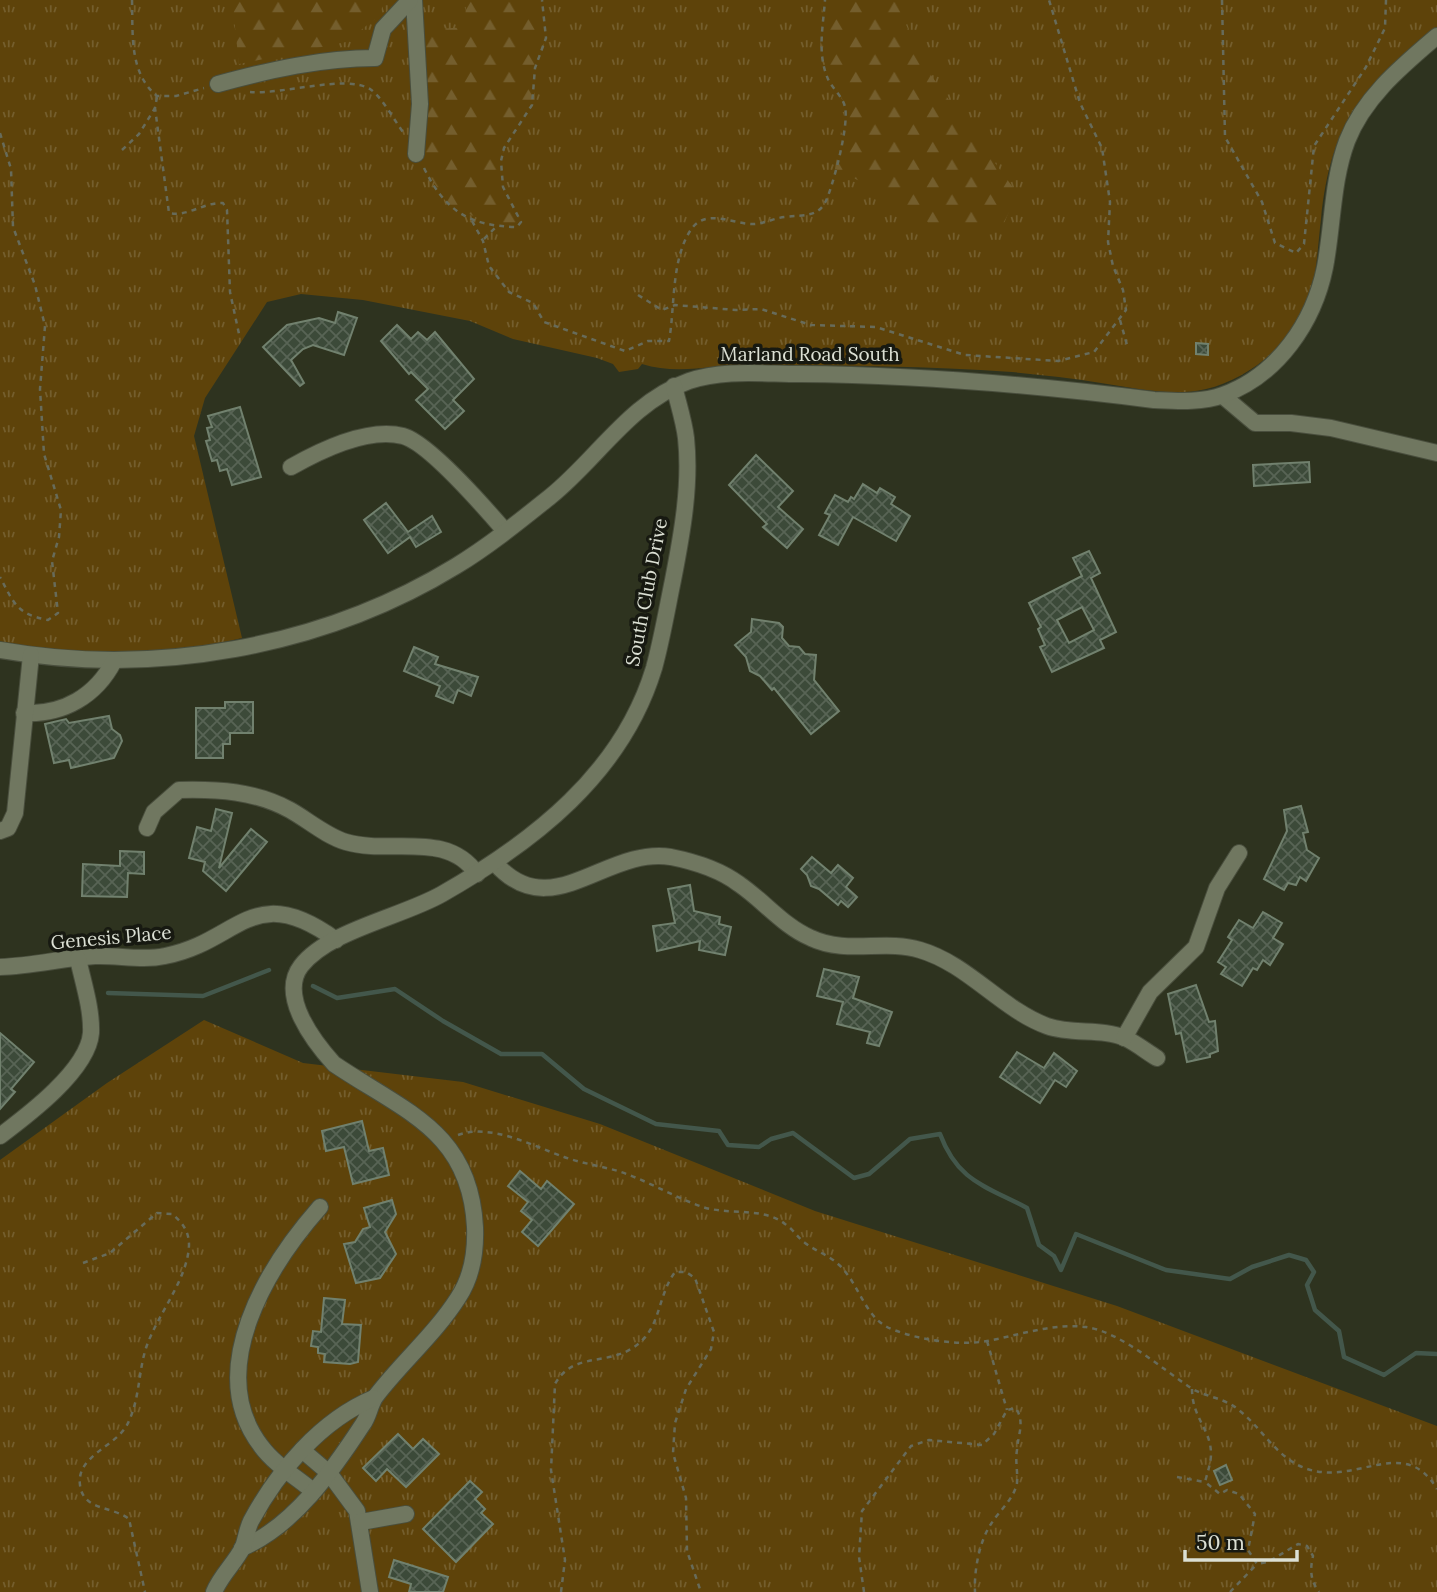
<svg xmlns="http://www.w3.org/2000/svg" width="1437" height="1592" viewBox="0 0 1437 1592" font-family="Lora,serif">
<defs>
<pattern id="grass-tufts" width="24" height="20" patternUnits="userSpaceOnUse" patternTransform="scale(1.75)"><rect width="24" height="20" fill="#5e430a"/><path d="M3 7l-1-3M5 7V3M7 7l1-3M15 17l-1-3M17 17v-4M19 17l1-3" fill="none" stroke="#745e2d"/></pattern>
<pattern id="forest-firs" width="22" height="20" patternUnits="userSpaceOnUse" patternTransform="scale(1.75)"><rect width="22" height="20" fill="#5e430a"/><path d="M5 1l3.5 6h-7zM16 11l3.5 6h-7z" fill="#745e2d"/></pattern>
<pattern id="building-cross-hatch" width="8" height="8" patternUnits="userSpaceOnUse" patternTransform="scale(1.75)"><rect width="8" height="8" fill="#3c4a39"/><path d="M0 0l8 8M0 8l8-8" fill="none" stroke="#586455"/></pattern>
</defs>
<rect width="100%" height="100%" fill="#2e331f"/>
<g fill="url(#grass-tufts)">
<path d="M0,0h1437v28c-74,62 -106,92 -116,191 -4,32 -4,70 -20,98 -19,34 -57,63 -95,72 -34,8 -70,-1 -105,-6 -29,-5 -59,-8 -89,-11 -88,-6 -176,-7 -264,-7 -35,0 -72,10 -106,-1l-4,5 -19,3 -6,-8 -16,-6 -84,-19 -43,-18 -107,-21 -62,-6 -34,8 -62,96 -11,38 48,202c-81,20 -160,16 -242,5z"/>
<path d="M204,1020l99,43 160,19 137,42 215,87 302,95 320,120v166h-1437v-432l107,-77z"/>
</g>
<g fill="url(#forest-firs)">
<path d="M232,0h151l-2,14 -35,28 -107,22z"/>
<path d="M466,0h71l7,47 -12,58 -28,43 -1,39 18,35 -25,5 -49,-24 -31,-49 -1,-123 50,-4z"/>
<path d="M822,0h73l30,67 92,126 -15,35 -71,-4 -51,-33 -45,-22 10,-63 -25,-54z"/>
</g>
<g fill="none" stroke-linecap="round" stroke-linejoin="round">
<g stroke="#43574b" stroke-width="4.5">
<path d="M313,986l24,12 58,-9 48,32 58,33h41l42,35 72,35 63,7 9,14 31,2 12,-8 22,-6 61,45 15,-4 41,-35 30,-5c18,48 46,52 87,74l12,37 15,11 7,14 15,-36 90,36 64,9 22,-12 37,-12 17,5 8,12 -7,13 8,25 24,21 5,26 40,18 32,-22 21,1"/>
<path d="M108,993l95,3 66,-26"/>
</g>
</g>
<g fill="url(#building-cross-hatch)" stroke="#71816e" stroke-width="2" fill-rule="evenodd">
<path d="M338,312l19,6 -13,37 -31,-10 -10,4 -12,11 13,23 -4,3 -37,-39 24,-22 32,-7 16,5z"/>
<path d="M397,325l14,14 7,-7 9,8 8,-8 39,47 -21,21 11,11 -19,18 -29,-29 12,-11 -17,-17 -2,2 -28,-33z"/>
<path d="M1196,343l12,1v11l-12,-1z"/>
<path d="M240,407l21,70 -29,8 -5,-16 -7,2 -3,-11 -5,1 -6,-20 4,-1 -3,-12 5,-1 -4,-11z"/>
<path d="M756,455l37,36 -15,16 25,22 -16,19 -24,-21 4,-3 -38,-39z"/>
<path d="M1309,462l1,20 -56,4 -1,-21z"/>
<path d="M863,484l14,9 3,-5 15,9 -4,7 19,12 -14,25 -43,-24 -15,28 -19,-10 11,-20 -5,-2 10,-18 13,7 3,-5 3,2z"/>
<path d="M386,503l22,29 24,-16 9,16 -25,15 -6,-10 -22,16 -24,-33z"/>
<path d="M1089,551l11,22 -9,5 25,54 -16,8 4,8 -52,24 -12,-25 5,-2 -7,-16 3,-2 -12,-24 53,-27 -9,-18zM1082,607l12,23 -25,13 -12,-23z"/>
<path d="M752,619l27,4 4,4 -1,11 7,8 10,1 6,7 11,1 -2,25 25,31 -28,23 -37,-46 -2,2 -12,-14 -10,-5 -4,-14 -11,-12 16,-13z"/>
<path d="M414,647l24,10 -3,7 43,13 -7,19 -13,-6 -5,13 -17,-7 4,-10 -36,-15z"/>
<path d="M225,702h28v31h-23v11h-7v14h-27v-50h29z"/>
<path d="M109,716l3,13 8,6 2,6 -8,17 -43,10 -2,-8 -15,3 -9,-39 21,-5 3,4z"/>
<path d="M1301,806l7,26 -5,1 4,17 12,8 -13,23 -6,-4 -4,8 -8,-2 -4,7 -20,-11 23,-48 -3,-21z"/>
<path d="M216,809l16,4 -13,55 32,-39 16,13 -41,49 -23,-20 2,-9 -16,-4 8,-31 14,4z"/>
<path d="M120,851l24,1v22l-16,-1 -1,24 -45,-1 1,-32 37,2z"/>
<path d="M812,857l19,16 7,-8 15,13 -7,9 11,10 -9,10 -7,-6 -3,4 -19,-16 -8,-3 -4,-11 -6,-6z"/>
<path d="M690,885l4,26 26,6 -1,7 12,3 -6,28 -26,-5 1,-9 -43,10 -4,-25 22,-3 -7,-34z"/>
<path d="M1263,912l19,11 -9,15 10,6 -13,21 -7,-5 -6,10 -4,-2 -11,18 -21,-12 5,-7 -8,-5 14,-22 -4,-3 11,-17 14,8z"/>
<path d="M824,969l35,8 -6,21 39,14 -13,34 -12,-3 3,-11 -33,-8 6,-22 -26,-6z"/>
<path d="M1196,985l13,37 6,-1 3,30 -8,3v3l-23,5 -6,-29 -5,1 -8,-40z"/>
<path d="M0,1033l34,29 -23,27 4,3 -15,17z"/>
<path d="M1017,1052l27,16 10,-15 23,18 -11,16 -11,-7 -15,23 -40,-26z"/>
<path d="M362,1121l7,30 14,-3 6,27 -36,9 -9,-37 -18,4 -4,-20z"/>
<path d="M520,1171l21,18 6,-8 27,23 -36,42 -16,-14 10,-12 -11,-9 7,-9 -20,-16z"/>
<path d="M392,1200l4,14 -11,18 11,22 -16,24 -24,5 -12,-39 11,-2 8,-13 7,-2 -6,-19z"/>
<path d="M324,1298l21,2 -3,24 19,1 -3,37 -8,2 -26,-2 1,-8 -7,-1v-6l-7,-1 2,-15 8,1z"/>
<path d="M398,1434l15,15 10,-10 16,15 -33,33 -19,-18 -11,12 -13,-13z"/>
<path d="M1226,1465l6,15 -12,5 -6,-14z"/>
<path d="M470,1481l12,11 -7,7 10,10 -4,4 12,11 -37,38 -33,-33z"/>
<path d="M394,1560l54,17 -5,15h-34l2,-8 -22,-7z"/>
</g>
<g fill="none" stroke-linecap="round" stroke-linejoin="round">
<g stroke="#494e3d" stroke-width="18">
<g id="minor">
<path d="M414,0l6,104 -4,50"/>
<path d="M218,84c52,-14 104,-26 157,-26l8,-29 27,-29"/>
<path d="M1223,396l32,27h36l40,5 106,25"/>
<path d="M291,467c30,-17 77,-40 112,-31 26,7 83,73 102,95"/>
<path d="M0,650c154,27 322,-2 456,-84 33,-20 65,-46 95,-70 47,-38 79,-94 138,-115 35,-12 74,-7 111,-7 119,1 236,11 354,26 22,1 48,3 69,-5 55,-20 91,-73 102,-128 8,-42 7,-86 22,-126 17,-44 55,-75 90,-105"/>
<path d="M24,713c39,2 72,-17 90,-52"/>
<path d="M147,828l7,-16 25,-22c39,-1 76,1 111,20 18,10 36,26 56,32 45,13 101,-12 131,32"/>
<path d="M0,831l8,-3 7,-15 16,-158"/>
<path d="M495,863c56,64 111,-17 176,-6 25,5 48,12 68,27 25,17 44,42 72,54 36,17 73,1 109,12 48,14 81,59 127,76 25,9 55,2 78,12 11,5 22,14 32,20"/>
<path d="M0,967c33,-1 63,-9 95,-11 23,-1 47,5 70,0 74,-14 87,-77 171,-16"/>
<path d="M1124,1038l26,-46 46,-45 21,-59 22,-35"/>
<path d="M0,1136c28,-21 88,-66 91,-103 1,-24 -8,-51 -13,-74"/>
<path d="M302,1450l27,23 28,38 13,81"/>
<path d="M313,1491c-17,-14 -39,-27 -52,-45 -58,-76 7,-180 59,-239"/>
<path d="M361,1522l45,-8"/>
<path d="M242,1548c52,-22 91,-78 121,-124 6,-8 7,-20 13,-28 26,-34 59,-62 82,-98 14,-21 18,-45 17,-71 -5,-96 -70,-115 -141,-163 -19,-21 -56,-68 -33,-98 28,-36 101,-49 141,-72 91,-52 180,-120 212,-226 8,-29 13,-59 19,-88 9,-46 18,-95 13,-142 -2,-17 -8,-35 -12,-52"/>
<path d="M214,1592c7,-17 21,-29 29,-45 3,-8 4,-18 8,-26 27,-50 70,-101 123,-123"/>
</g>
</g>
<g stroke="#676b5a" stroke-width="2.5" stroke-dasharray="5 5" stroke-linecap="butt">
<path d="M132,0c1,35 -3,73 25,96h19l28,-8"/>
<path d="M1222,0l3,137 37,65 13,41 21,10 8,-9 10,-98 52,-79 19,-39 1,-28"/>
<path d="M250,92c31,3 96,-18 120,-3 12,8 24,31 33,43"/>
<path d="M157,97l-2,11 14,105c19,4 35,-11 54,-10l4,7 3,82 9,42"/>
<path d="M0,133l11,36 2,58 22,58 10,41 -5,63 4,65 17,56 -2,27 -7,24 6,52 -10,7c-32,-6 -34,-17 -48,-43"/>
<path d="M122,150l17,-16 16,-26"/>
<path d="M424,168c21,43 45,58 93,59l4,-5 -18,-35 -2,-26 3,-13 28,-43 3,-37 11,-30 -4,-38"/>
<path d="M472,221l11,20 6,25 20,26 24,11 11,19 81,29 23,-10h21c6,-33 2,-80 21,-110 15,-24 41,-7 63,-7 11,0 21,-6 32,-7 19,-3 35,2 43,-21 7,-19 21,-71 17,-89 -2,-10 -13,-19 -17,-28 -11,-25 -5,-52 -3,-79"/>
<path d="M484,239l12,-12"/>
<path d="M638,295l24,15 13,-5 61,5 25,-1 50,16 65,2 89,28 93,6 36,-9 32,-42 -3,-20 -10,-24 -5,-24 2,-40 -8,-54 -22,-45 -31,-103"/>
<path d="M1120,320l7,25"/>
<path d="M458,1135c33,-12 75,11 106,22 17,6 36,9 54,14 28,9 54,25 82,35 25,10 63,0 85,18 8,5 13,14 20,19 11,8 23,12 33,21 22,19 26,56 56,66 26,10 66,16 93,11 33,-6 65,-18 99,-14 35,5 76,42 105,61 16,10 33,9 49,23 20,16 33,40 56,53 54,30 106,-34 141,25"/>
<path d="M83,1263l27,-10 47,-40 15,1c10,8 17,17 17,31 -1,34 -32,70 -43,103 -8,25 -6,52 -19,77 -12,22 -51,31 -47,60 3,26 33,21 49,34l16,73"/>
<path d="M987,1341l20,69"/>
<path d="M1192,1389c0,29 19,40 19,65 0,9 -4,20 -6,28l15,12 7,-4 12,4 16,20 -7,36 9,14 11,-2 30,-18 9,2 6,10c-3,13 -3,24 6,36"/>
<path d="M1177,1477l28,5"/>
<path d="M561,1592l4,-32 -14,-90 4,-86c17,-31 49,-19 76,-35 31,-18 25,-51 44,-77h11l9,6 19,54 -3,17 -25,40 -11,34 -2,30 13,45 1,53 14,41"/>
<path d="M864,1592l-5,-35 3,-46 49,-65 18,-6 53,5 12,-11 13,-24 9,-2c9,15 2,26 1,42 -2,11 1,22 0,33 -3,16 -18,28 -26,41 -12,18 -17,47 -16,68"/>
<path d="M1230,1592l27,-28"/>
</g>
<use href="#minor" stroke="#707760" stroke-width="16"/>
</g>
<g text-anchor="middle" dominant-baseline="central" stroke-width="7" stroke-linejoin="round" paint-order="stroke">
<g font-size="19" fill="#dce0d4" stroke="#171911">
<text x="810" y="354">Marland Road South</text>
<text transform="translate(646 592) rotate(-79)">South Club Drive</text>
<text transform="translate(111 937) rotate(-5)">Genesis Place</text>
</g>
</g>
<path d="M1185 1550v10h112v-10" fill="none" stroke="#dce0d4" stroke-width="3.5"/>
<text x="1196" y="1550" font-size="21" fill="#dce0d4" stroke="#171911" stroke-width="5" paint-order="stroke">50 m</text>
</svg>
